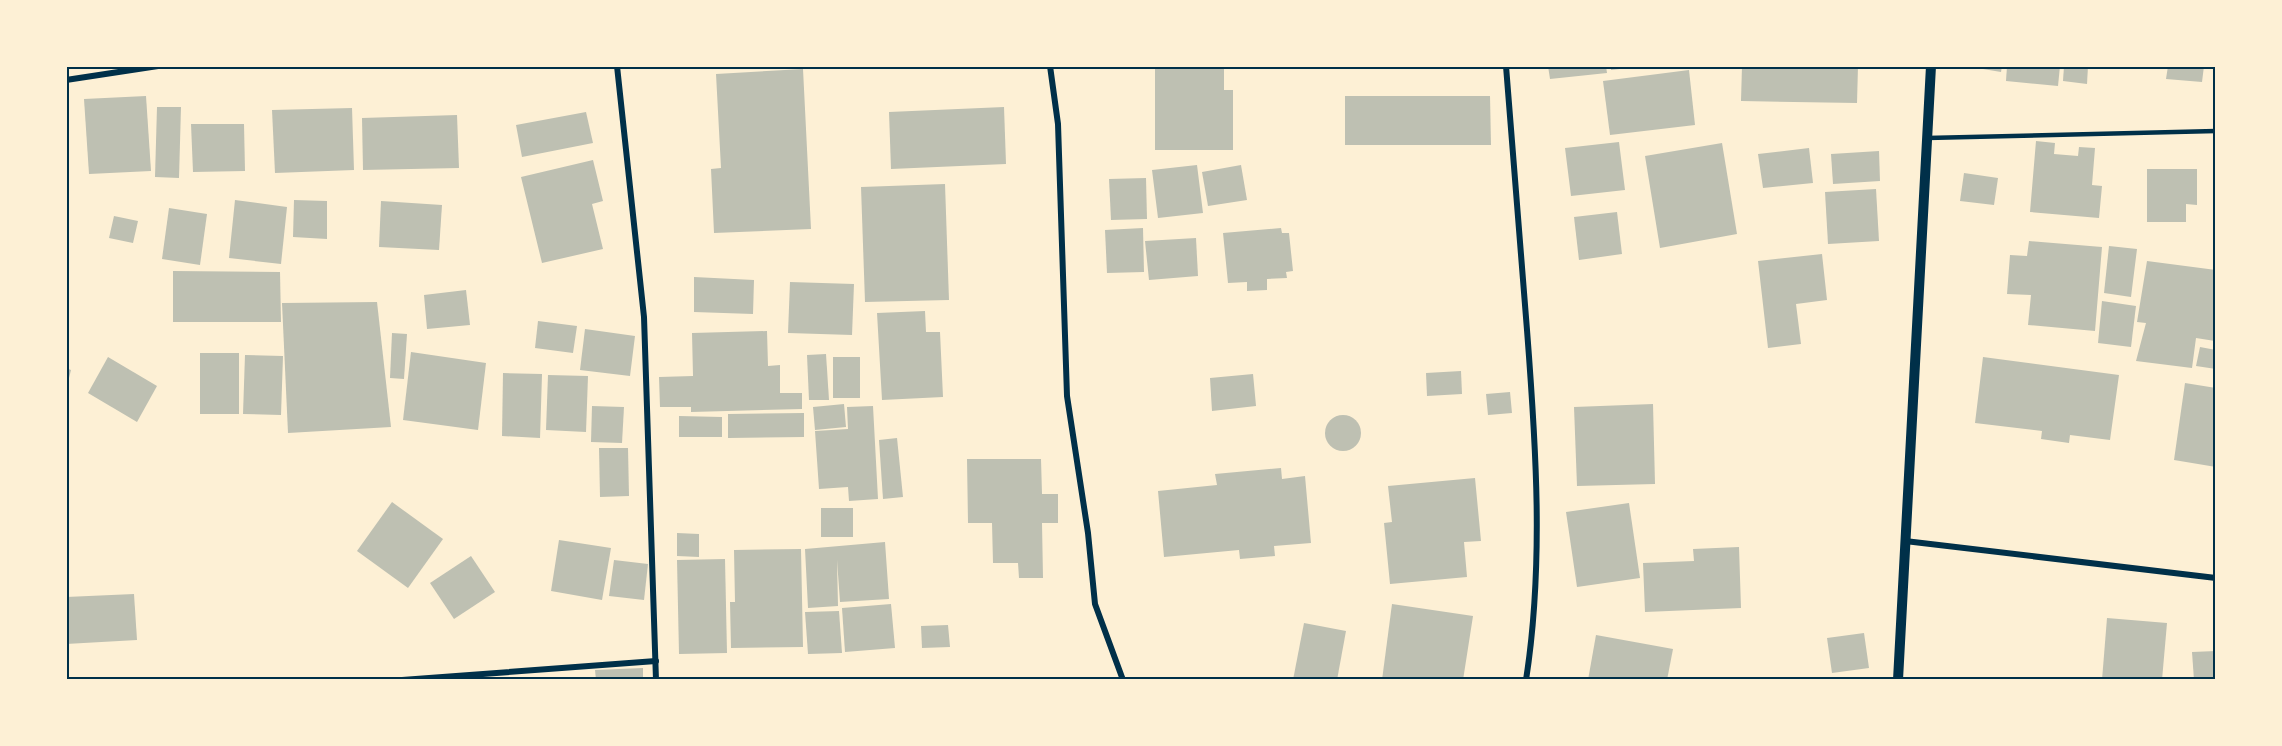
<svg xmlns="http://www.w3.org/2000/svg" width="2282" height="746" viewBox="0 0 2282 746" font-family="Arial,sans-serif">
<rect width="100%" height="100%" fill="#fdf0d5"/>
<g fill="#bec0b2">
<path d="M1155,66h69v24h9v60h-78z"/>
<path d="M1548,66h58l1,7 -57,6z"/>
<path d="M1611,66h26v1l-26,3z"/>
<path d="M1742,66h116l-1,37 -116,-2z"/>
<path d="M1965,66h37l-1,6z"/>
<path d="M2007,66h53l-2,20 -52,-5z"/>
<path d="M2064,66h24l-1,18 -24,-3z"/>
<path d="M2168,66h36l-2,16 -36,-3z"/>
<path d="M803,69l8,160 -97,4 -3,-64 10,-1 -5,-94z"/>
<path d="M1689,70l6,55 -85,10 -7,-54z"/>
<path d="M146,96l5,75 -62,3 -5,-75z"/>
<path d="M1345,96h145l1,49h-146z"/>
<path d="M157,107h24l-2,71 -24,-1z"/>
<path d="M1004,107l2,57 -115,5 -2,-57z"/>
<path d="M352,108l2,62 -79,3 -3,-63z"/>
<path d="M586,112l7,31 -71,14 -6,-32z"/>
<path d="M457,115l2,53 -96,2 -1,-52z"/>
<path d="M191,124h53l1,47 -52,1z"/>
<path d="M2036,141l19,2 -1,11 24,2 1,-9 16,1 -3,37 10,1 -3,32 -69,-6z"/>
<path d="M1619,142l6,48 -54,6 -6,-48z"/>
<path d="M1722,143l15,91 -77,14 -15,-92z"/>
<path d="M1809,148l4,35 -50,5 -5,-34z"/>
<path d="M1879,151l1,30 -47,3 -2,-30z"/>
<path d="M593,160l10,41 -11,3 11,45 -61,14 -21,-86z"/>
<path d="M1197,165l6,48 -45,5 -6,-48z"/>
<path d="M1241,165l6,35 -39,6 -6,-34z"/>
<path d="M2147,169h50v36l-11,-1v18h-39z"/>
<path d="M1964,173l34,5 -4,27 -34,-4z"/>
<path d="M1146,178l1,41 -36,1 -2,-41z"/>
<path d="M945,184l4,116 -84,2 -4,-115z"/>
<path d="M1876,189l3,52 -51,3 -3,-52z"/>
<path d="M235,200l52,7 -6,57 -52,-6z"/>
<path d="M294,200l33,1v38l-34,-2z"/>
<path d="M381,201l61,4 -3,45 -60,-3z"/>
<path d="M169,208l38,6 -7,51 -38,-6z"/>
<path d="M1617,212l5,42 -43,6 -5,-43z"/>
<path d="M114,216l24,5 -5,22 -24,-5z"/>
<path d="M1143,228l1,44 -37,1 -2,-43z"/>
<path d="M1281,228l1,5h7l4,38 -7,1 1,6 -20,1v11l-20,1v-9l-19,1 -5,-50z"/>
<path d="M1196,238l2,38 -49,4 -4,-39z"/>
<path d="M2029,241l73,6 -7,84 -67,-6 3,-30 -24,-1 3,-39 17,1z"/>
<path d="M2109,246l28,3 -6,48 -27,-4z"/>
<path d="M1822,254l5,46 -31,4 5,40 -33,4 -10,-87z"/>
<path d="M2147,261l69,9 -1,71 -19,-3 -4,30 -56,-7 10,-38 -9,-1z"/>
<path d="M173,271l107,1 1,50h-108z"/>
<path d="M694,277l60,3 -1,34 -59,-2z"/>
<path d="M790,282l64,2 -2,51 -64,-2z"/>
<path d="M466,290l4,35 -43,4 -3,-34z"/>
<path d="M2102,301l34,5 -5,41 -33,-4z"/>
<path d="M377,302l14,125 -103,6 -6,-130z"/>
<path d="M925,311l1,21h14l3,65 -61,3 -5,-87z"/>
<path d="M538,321l39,5 -4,27 -38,-5z"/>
<path d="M585,329l50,7 -5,40 -50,-6z"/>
<path d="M767,331l1,35 12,-1v28h22v16l-111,3v-5h-31l-1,-30 34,-1 -1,-43z"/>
<path d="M392,333l15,1 -3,45 -14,-1z"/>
<path d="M2200,347l16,3v19l-20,-3z"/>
<path d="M411,352l75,11 -8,67 -75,-10z"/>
<rect x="200" y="353" width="39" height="61"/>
<path d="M826,354l3,46h-20l-2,-45z"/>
<path d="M245,355l38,1 -2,59 -38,-1z"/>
<path d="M108,357l49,29 -20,36 -49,-29z"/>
<rect x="833" y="357" width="27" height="41"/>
<path d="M1983,357l136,18 -9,65 -40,-5 -1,8 -28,-4 1,-8 -67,-8z"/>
<path d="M66,368l5,2 -4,16h-1z"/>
<path d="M1461,371l1,23 -35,2 -1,-23z"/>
<path d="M503,373l39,1 -2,64 -38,-2z"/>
<path d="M1253,374l3,32 -44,5 -2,-33z"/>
<path d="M548,375l40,1 -2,56 -40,-2z"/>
<path d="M2185,383l31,5v79l-42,-7z"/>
<path d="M1510,392l2,21 -24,2 -2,-21z"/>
<path d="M844,404l2,23 -31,3 -2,-23z"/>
<path d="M1653,404l2,80 -78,2 -3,-79z"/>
<path d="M592,406l32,1 -2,36 -31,-1z"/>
<path d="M873,406l5,93 -29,2 -1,-14 -29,2 -4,-58 33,-2 -1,-22z"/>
<path d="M804,413v24l-76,1v-24z"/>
<circle cx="1343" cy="433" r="18"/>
<path d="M679,416l43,1v20h-43z"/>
<path d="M897,438l6,59 -20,2 -4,-59z"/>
<path d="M599,448h29l1,48 -29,1z"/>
<path d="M967,459h74l1,35h16v29h-16l1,55h-24l-1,-15h-25l-1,-40h-24z"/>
<path d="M1281,468l1,11 23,-3 6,67 -37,3 1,10 -35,3 -1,-9 -75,7 -6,-66 59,-6 -2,-11z"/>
<path d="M1475,478l6,63 -17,1 3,35 -77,7 -6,-61 8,-1 -4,-36z"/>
<path d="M392,502l51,37 -35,49 -51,-37z"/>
<path d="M1629,503l11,75 -63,9 -11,-75z"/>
<rect x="821" y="508" width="32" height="29"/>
<path d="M677,533l22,1v23l-22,-1z"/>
<path d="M559,540l52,8 -9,52 -51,-9z"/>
<path d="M885,542l4,57 -49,3 -3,-42 1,46 -30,2 -3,-59z"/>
<path d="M1739,547l2,61 -96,4 -2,-49 51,-2 -1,-12z"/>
<path d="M801,549l2,98 -72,1 -1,-46h5l-1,-52z"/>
<path d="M471,556l24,36 -41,27 -24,-36z"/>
<path d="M725,559l2,94 -48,1 -2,-94z"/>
<path d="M614,560l34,4 -4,36 -35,-4z"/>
<path d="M134,594l3,46 -71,4v-47z"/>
<path d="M891,604l4,44 -50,4 -3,-44z"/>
<path d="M1392,604l81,12 -10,64h-81z"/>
<path d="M839,611l3,42 -34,1 -3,-42z"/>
<path d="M2107,618l60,5 -5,57h-60z"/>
<path d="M1304,623l42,8 -9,49h-44z"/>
<path d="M948,625l2,22 -28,1 -1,-22z"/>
<path d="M1864,633l5,35 -37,5 -5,-35z"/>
<path d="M1596,635l77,14 -6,31h-79z"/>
<path d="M2216,651v29h-22l-2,-28z"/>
<path d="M643,668v12h-47l-1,-10z"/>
</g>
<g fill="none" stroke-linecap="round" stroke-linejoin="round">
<path stroke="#003049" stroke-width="4.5" d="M1927,138l289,-7"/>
<g stroke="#003049" stroke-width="6">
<path d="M617,66l27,251 12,363"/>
<path d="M1050,66l8,58 9,272 21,137 7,71 28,76"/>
<path d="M1506,66c7,88 14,176 21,264 9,116 17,234 -1,350"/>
<path d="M66,80l92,-14"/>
<path d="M1905,541l311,37"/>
<path d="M402,680l254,-19"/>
</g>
<path stroke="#003049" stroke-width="10" d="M1898,680l33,-614"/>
</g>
<rect width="2282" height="746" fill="none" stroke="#fdf0d5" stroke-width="135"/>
<rect x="68" y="68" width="2146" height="610" fill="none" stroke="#003049" stroke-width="2"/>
</svg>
